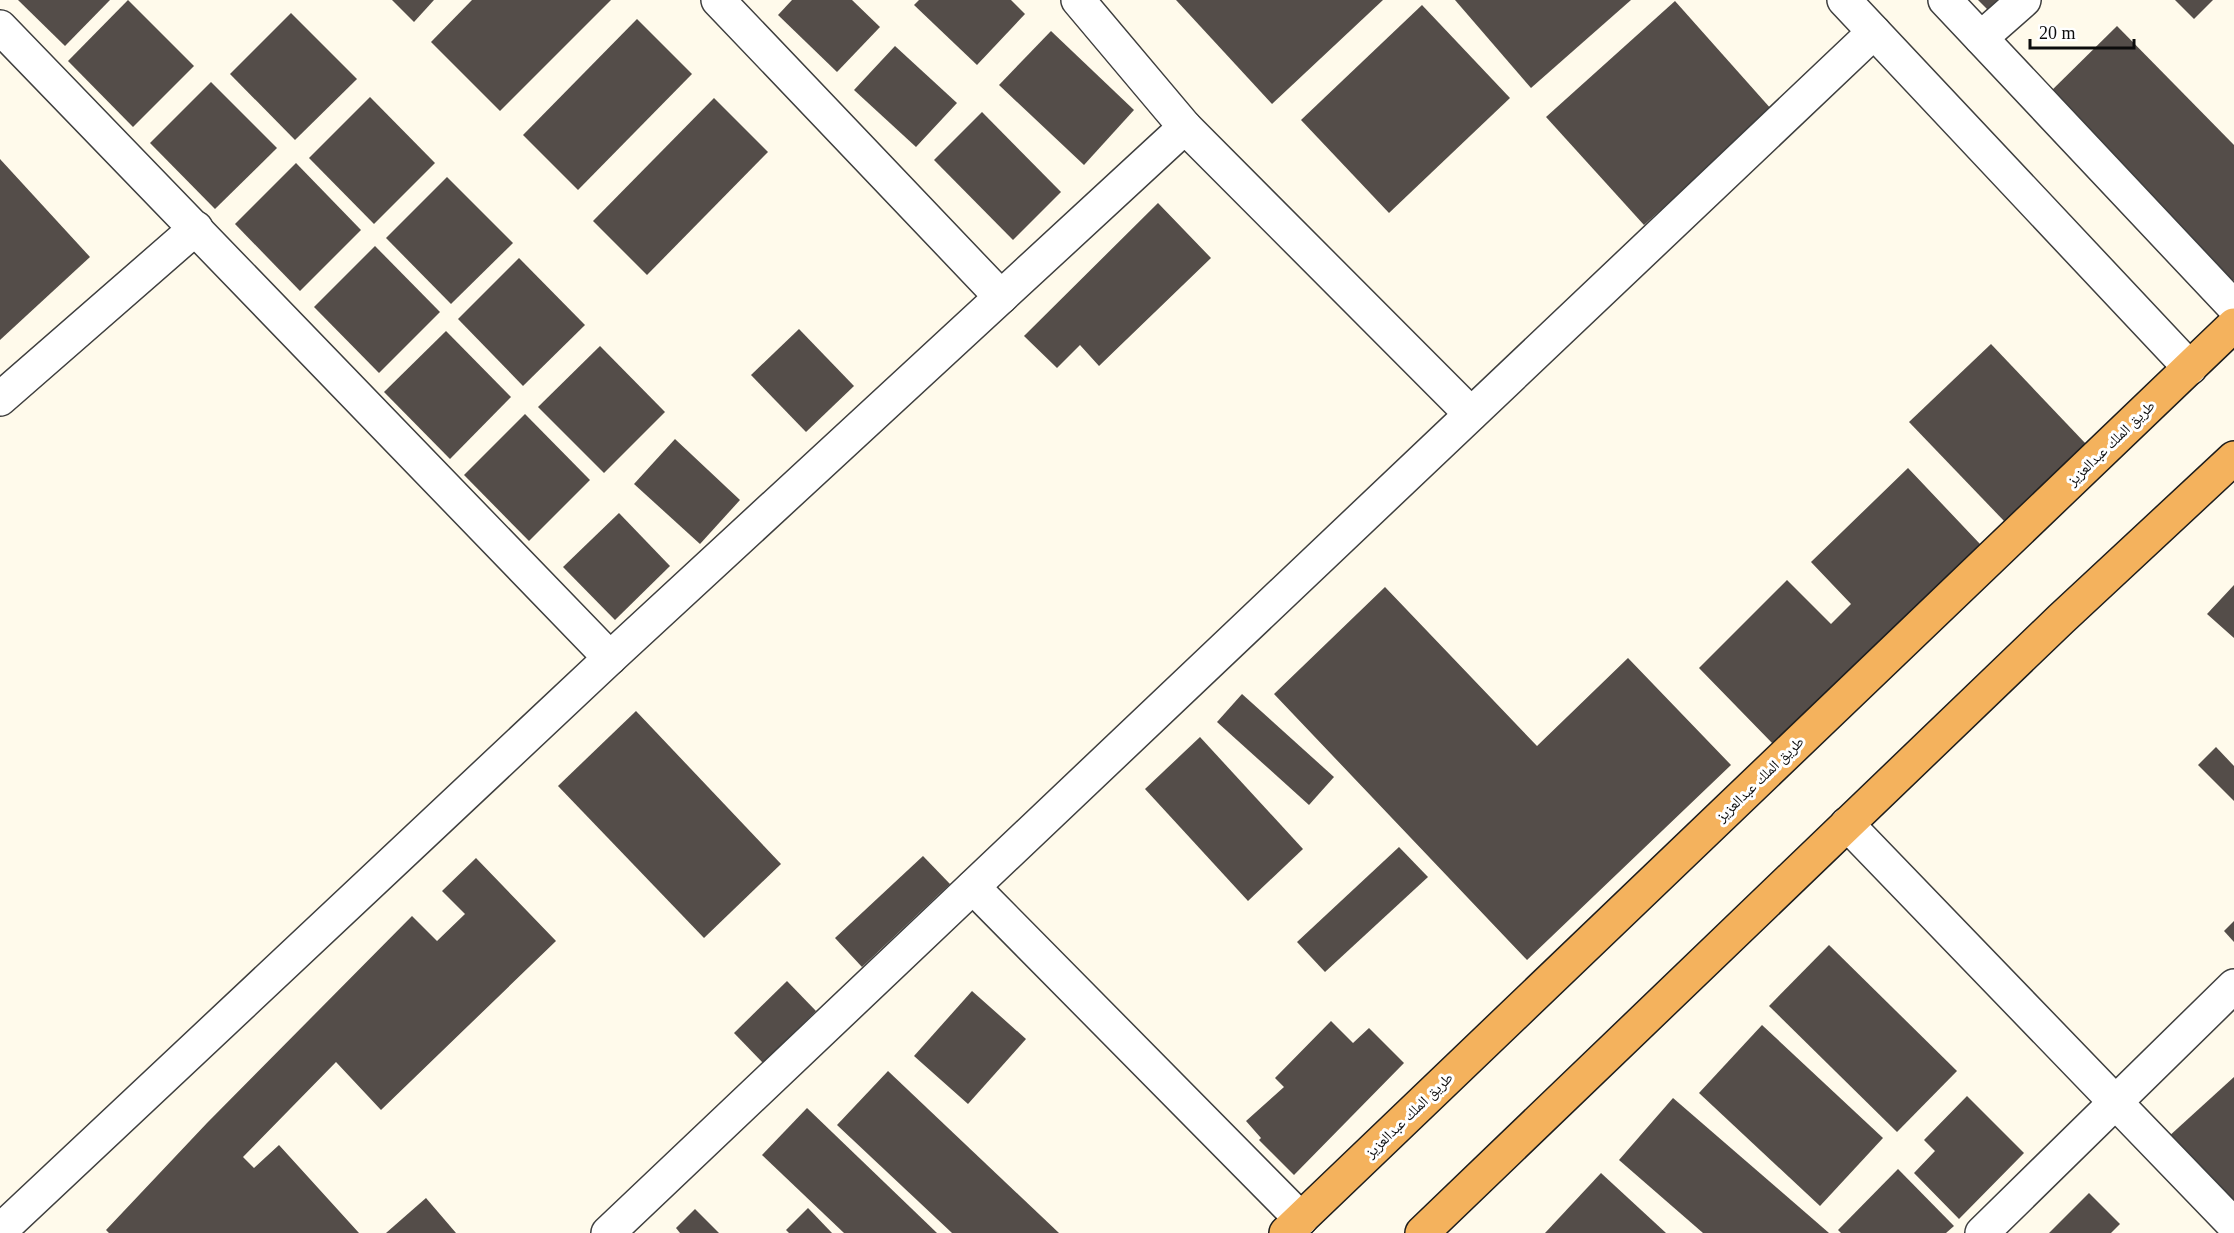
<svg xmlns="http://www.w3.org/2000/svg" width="2234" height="1233" viewBox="0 0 2234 1233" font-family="'Times New Roman','Noto Naskh Arabic',serif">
<rect width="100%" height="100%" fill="#fffaeb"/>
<g fill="#544d49">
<path d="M18,0h92l-45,46z"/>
<path d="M128,0l66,66 -61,61 -65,-66z"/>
<path d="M392,0h42l-20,22z"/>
<path d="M472,0h139l-111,111 -69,-69z"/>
<path d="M792,0h60l28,27 -43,45 -59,-57z"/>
<path d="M919,0h92l14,14 -48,51 -63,-60z"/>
<path d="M1176,0h207l-111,104z"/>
<path d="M1455,0h176l-100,88z"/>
<path d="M1978,0h29l-14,15z"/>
<path d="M2175,0h38l-19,19z"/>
<path d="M1675,1l97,109 -128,115 -98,-108z"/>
<path d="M1422,5l88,93 -121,115 -88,-93z"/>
<path d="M291,13l66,66 -62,61 -65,-66z"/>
<path d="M637,19l55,55 -114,116 -55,-55z"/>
<path d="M2117,26l117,119v135l-5,5 -184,-188z"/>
<path d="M1051,31l83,79 -50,55 -85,-80z"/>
<path d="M895,46l62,57 -41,44 -62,-57z"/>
<path d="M211,82l66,66 -62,61 -65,-66z"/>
<path d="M370,97l65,66 -61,61 -65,-66z"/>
<path d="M714,98l54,54 -121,123 -54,-54z"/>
<path d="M982,112l79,80 -48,48 -79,-80z"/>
<path d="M0,159l90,98 -90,83z"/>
<path d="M296,163l65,67 -61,61 -65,-67z"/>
<path d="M447,177l66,66 -62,61 -65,-66z"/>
<path d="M1158,203l53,55 -112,108 -19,-21 -23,23 -33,-32z"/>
<path d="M375,246l65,66 -61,61 -65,-66z"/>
<path d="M519,258l66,67 -62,61 -65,-67z"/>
<path d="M799,329l55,57 -48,46 -55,-57z"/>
<path d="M446,331l65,66 -61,62 -66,-67z"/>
<path d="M1991,344l95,100 -81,78 -96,-100z"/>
<path d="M600,346l65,66 -61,61 -66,-66z"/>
<path d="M525,414l65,66 -61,61 -65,-66z"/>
<path d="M675,439l65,61 -40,44 -66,-60z"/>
<path d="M1908,468l72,76 -206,201 -75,-77 88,-88 44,44 20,-20 -40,-42z"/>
<path d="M619,513l51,53 -55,54 -52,-53z"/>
<path d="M2234,585v53l-27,-24z"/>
<path d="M1385,587l152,159 91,-88 103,107 -204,195 -253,-266z"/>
<path d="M1242,694l92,83 -25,28 -92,-83z"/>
<path d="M636,711l145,153 -77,74 -146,-152z"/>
<path d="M1200,737l103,112 -55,52 -103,-112z"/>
<path d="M2216,747l18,19v35l-36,-36z"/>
<path d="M1399,847l29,30 -103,95 -28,-30z"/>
<path d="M923,856l27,28 -88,83 -27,-29z"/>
<path d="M476,858l80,83 -175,169 -45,-48 -93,95 11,11 25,-23 80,88h-250l-3,-3 101,-107 205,-207 25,25 28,-27 -23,-23z"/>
<path d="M2234,921v21l-10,-11z"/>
<path d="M1829,945l128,126 -60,61 -128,-126z"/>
<path d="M787,981l29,30 -53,52 -29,-30z"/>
<path d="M972,991l54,48 -58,65 -54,-48z"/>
<path d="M1331,1021l22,22 16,-15 35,35 -110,112 -35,-35 2,-2 -15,-17 38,-34 -9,-9z"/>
<path d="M1762,1025l121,113 -63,68 -121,-113z"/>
<path d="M888,1071l171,162h-107l-115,-108z"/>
<path d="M2234,1077v135l-67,-74z"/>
<path d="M1967,1096l57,57 -65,66 -45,-46 21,-22 -11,-11z"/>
<path d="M1673,1098l156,135h-126l-84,-73z"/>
<path d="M807,1108l130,125h-93l-82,-78z"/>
<path d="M1898,1169l56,57 -8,7h-105l-3,-3z"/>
<path d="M1601,1173l65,60h-121z"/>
<path d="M2089,1193l31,31 -9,9h-62z"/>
<path d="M426,1198l30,35h-70z"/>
<path d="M808,1208l24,25h-43l-3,-3z"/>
<path d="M695,1209l24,24h-39l-4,-5z"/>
</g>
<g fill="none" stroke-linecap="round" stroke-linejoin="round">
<g stroke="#3f3f3f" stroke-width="36">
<g id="minor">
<path d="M718,0l283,297"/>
<path d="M1078,0l107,127"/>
<path d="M1844,0l346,368"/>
<path d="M1945,0l289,307"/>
<path d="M0,27l610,631"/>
<path d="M1981,38l43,-38"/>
<path d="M0,399l196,-171"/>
<path d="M1847,824l387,401"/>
<path d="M973,887l328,332"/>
<path d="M0,1231l610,-573 575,-531 286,287"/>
<path d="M608,1233l1266,-1201"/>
<path d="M1982,1233l252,-247"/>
</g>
</g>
<g stroke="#1d1d1d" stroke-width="36">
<g id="trunk">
<path d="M1286,1233l948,-908"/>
<path d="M1422,1233l639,-614 173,-161"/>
</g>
</g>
<use href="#minor" stroke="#fff" stroke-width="33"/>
<use href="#trunk" stroke="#f4b25d" stroke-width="33"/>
</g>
<g text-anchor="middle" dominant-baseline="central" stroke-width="6" stroke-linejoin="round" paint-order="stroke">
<g font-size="15" fill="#0c0c0c" stroke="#fff">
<text transform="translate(2111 443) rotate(-44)">طريق الملك عبدالعزيز</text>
<text transform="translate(1760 779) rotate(-44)">طريق الملك عبدالعزيز</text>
<text transform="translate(1409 1115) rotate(-44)">طريق الملك عبدالعزيز</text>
</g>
</g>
<path d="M2030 39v9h104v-9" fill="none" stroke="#0c0c0c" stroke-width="3"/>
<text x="2039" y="39" font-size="18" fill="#0c0c0c" stroke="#ffffff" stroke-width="4.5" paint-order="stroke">20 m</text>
</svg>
